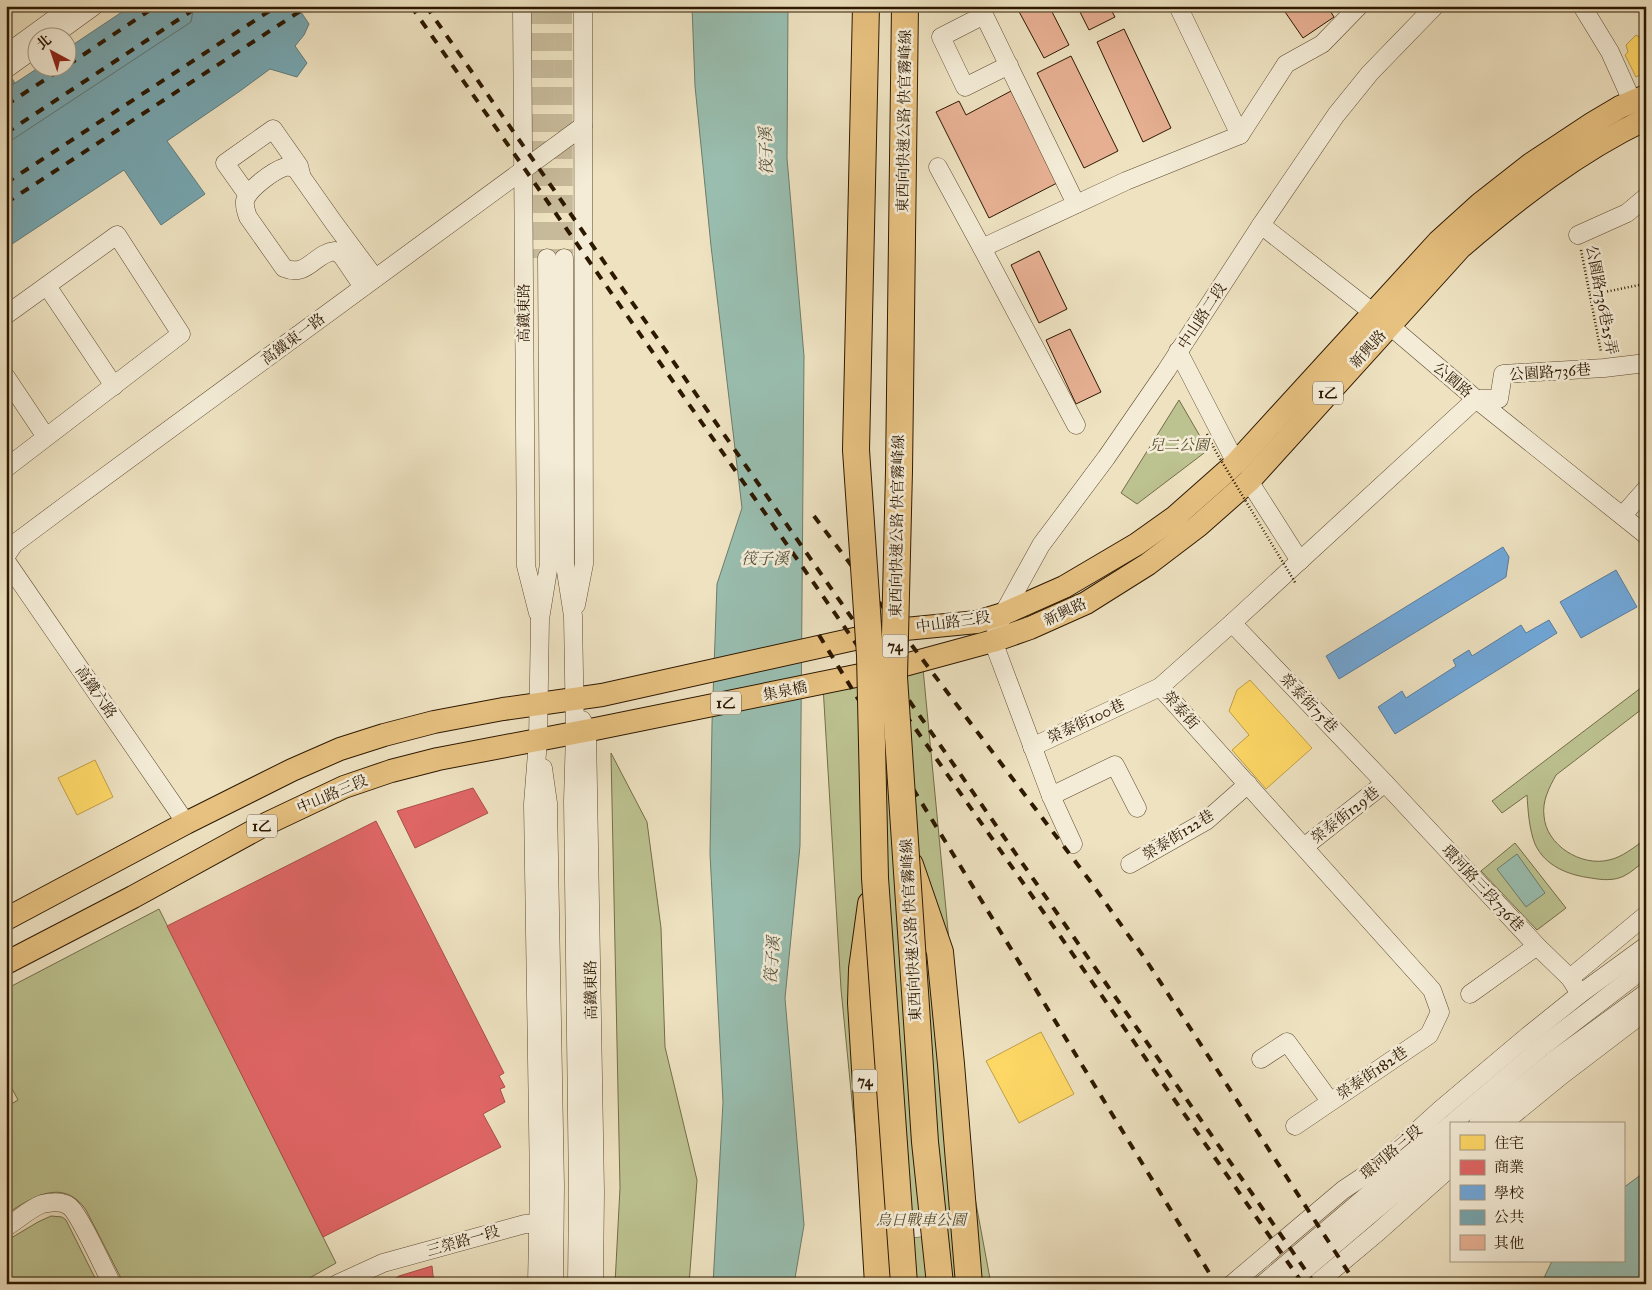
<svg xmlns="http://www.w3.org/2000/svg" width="1652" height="1290" viewBox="0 0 1652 1290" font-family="'IM FELL Great Primer','Noto Serif TC',serif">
<rect width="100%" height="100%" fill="#eee2c1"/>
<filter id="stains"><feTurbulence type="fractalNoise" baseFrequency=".004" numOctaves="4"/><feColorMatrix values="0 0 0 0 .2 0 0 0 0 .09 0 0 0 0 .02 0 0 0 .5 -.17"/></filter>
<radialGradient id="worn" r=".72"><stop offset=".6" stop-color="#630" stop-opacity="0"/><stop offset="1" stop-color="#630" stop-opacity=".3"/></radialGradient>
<g fill="#bcc290" stroke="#746d48">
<path d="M1179,400l29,50 -71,54 -16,-11z"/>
<path d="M922,658l50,524 19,102h-121l-29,-295 -18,-303z"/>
<path d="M1646,684v22l-90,69c-7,13 -14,26 -12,41 2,29 37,51 65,44 14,-3 25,-13 37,-21v21c-7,5 -14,12 -22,16 -10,5 -22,4 -33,2 -23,-3 -46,-12 -56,-34 -6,-15 -7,-34 -8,-49l-25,18 -10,-12z"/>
<path d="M611,753l36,69 14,106 4,119 32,133 -8,104h-74l5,-96z"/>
<path d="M1515,843l51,65 -29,22 -56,-59z"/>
<path d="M159,909l177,354 -37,21h-175l-38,-74c-23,-33 -53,-13 -80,4v-107l12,-7 -12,-23v-88z"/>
<path d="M51,1216l11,1 4,3 32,64h-92v-43l32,-19z"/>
</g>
<g fill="#99beb0" stroke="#6e7c6a">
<path d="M692,6h96l-1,152 17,198 -4,490 -15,152 19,227 -10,59h-81l10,-182 -13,-248 2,-130 5,-140 25,-76 -31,-262 -16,-160z"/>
<path d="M1517,854l28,39 -19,14 -29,-38z"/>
<path d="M1646,1171v113h-105l11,-23h71v-73z"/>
</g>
<g fill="#ffd966" stroke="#c09f47">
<path d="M1646,33v39l-10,5 -11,-22 3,-3 -2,-7 10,-10 3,2z"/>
<path d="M1250,680l62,68 -46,41 -34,-39 17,-15 -20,-24 8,-21z"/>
<path d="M95,760l18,37 -36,18 -19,-37z"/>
<path d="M1041,1032l33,62 -55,29 -33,-62z"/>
</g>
<g fill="#e06666" stroke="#aa4f47">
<path d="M473,788l15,25 -73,35 -18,-37z"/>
<path d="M376,821l128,252 -5,3 6,11 -5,2 5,13 -22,12 18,33 -178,90 -156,-311z"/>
<path d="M432,1266l2,18h-47l12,-8z"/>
</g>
<g fill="#6fa8dc" stroke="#5b7d9a">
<path d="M1503,547l6,10 -3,20 -167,102 -13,-23z"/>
<path d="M1616,570l21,37 -56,31 -21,-36z"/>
<path d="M1549,620l8,13 -162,101 -17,-27 24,-16 4,7 50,-32 -3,-6 16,-10 3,6 49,-31 5,8z"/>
</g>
<g fill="#76a5af" stroke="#607b7a">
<path d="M131,6h63l-3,16 -185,122v-55l32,-21h30v-20z"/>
<path d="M194,6h103l12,18 -5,11 -9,11 12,17 -10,14 -27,-8 -30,22 -73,50 38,53 -44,31 -37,-55 -118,78v-104l185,-122z"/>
<path d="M6,70l9,13 -9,6z"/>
</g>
<g fill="#e7b093" stroke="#2d1800">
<path d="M1016,6h33l20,39 -25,13z"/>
<path d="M1077,6h32l6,11 -26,13z"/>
<path d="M1287,6h40l7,11 -31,21 -20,-29z"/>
<path d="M1124,29l47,99 -28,14 -46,-100z"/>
<path d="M1071,56l47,95 -34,17 -47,-95z"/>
<path d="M1011,91l46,92 -68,35 -53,-106 23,-11 7,14z"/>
<path d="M1039,251l28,58 -28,14 -28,-58z"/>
<path d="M1070,329l31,63 -25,12 -30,-64z"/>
</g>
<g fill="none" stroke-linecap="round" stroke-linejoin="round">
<g stroke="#c7ba9a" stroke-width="18" stroke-dasharray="18 9" stroke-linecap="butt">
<path d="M532,6l1,252"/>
<path d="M545,6l2,252"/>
<path d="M563,6l1,252"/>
</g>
<g stroke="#5d4a30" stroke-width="19">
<g id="minor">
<path d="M522,6l4,560 12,47"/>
<path d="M1178,6l62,129"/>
<path d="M1582,6l28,46 22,49"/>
<path d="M50,38l44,-32"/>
<path d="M6,54l66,-48"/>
<path d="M1009,65l-44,22 -24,-50 43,-22 92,189"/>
<path d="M6,69l32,-23"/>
<path d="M938,167l44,81"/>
<path d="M247,194l-22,-31 48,-34 26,37 2,8"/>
<path d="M1261,225l128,100 87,74 170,136"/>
<path d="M1578,235l49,-22 19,-16"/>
<path d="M564,258l1,307 8,51 2,117 -2,68 5,392 -1,91"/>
<path d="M47,286l67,100"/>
<path d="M363,287l-21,-31 -7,-5c-21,2 -27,27 -51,17l-36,-51c-2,-6 -4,-10 -3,-16 3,-12 28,-30 40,-34 4,-1 7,0 11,2l38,54 41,55"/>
<path d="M6,315l111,-80 64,99 -175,134"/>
<path d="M1178,351l58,112"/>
<path d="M6,377l40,60"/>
<path d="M1076,425l-94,-177 144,-67 114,-46 46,-71 36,-20 37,-38"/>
<path d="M1249,481l51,80"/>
<path d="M1623,515l23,-26"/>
<path d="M6,556l8,-12 55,-41 514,-377"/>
<path d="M6,561l180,262"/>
<path d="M576,605l8,-41 -1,-558"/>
<path d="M1232,623l153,160 152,163 33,32 10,16"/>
<path d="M582,720l5,11 8,461 -1,92"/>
<path d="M1032,747l128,-60"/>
<path d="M543,768l5,35 7,383 -1,98"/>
<path d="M1051,796l64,-31 22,43"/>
<path d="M1073,844l-22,-48 -58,-155 10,-27 38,-69 65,-87 60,-87 95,-146 75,-110 34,-42 65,-67"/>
<path d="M1304,847l81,-64"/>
<path d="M1130,864l76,-43 42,-37"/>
<path d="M1570,978l76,-63"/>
<path d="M1470,994l67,-48"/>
<path d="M1261,1059l26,-17 43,59"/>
<path d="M1478,1124l76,-64 92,-67"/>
<path d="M1502,1124l60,-49 84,-64"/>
<path d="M1295,1126l134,-91 11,-23 -8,-22 -272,-303 72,-64 244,-224h23l4,-25 101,-6 42,-5"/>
<path d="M6,1227c12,-7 23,-18 36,-23 8,-2 20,-3 27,2 10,7 35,63 43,78"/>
<path d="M908,1229l16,-2"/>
<path d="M337,1284l46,-21 142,-39h25"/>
<path d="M537,1284l2,-99 -6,-381 5,-64 2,-121 9,-55 -2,-306"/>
<path d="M1232,1284l111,-94 33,-22 64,-58 89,-75 51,-41 66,-48"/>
<path d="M1263,1284l280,-238 103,-79"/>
<path d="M1288,1284l163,-138"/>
<path d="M1316,1284l62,-52 73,-65"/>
</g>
</g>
<g stroke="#2d1800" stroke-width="24">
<g id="major">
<path d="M6,919l180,-96 106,-53 48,-21 44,-14 50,-13 69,-13 99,-14 293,-65 82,-8 26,-8 61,-27 73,-43 38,-27 61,-54 202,-221 42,-38 51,-40 62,-41 27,-16 26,-11"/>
<path d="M6,963l127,-66 135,-74 76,-36 47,-16 47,-12 157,-30 295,-60 103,-28 37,-13 56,-25 62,-39 50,-38 51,-45 211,-233c57,-49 117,-96 186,-129"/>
</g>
</g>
<g stroke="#2d1800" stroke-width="28">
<g id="highway">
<path d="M910,865l30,87 11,112 18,220"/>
<path d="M871,904l-9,65 -1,34 17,281"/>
</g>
</g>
<g stroke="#2d1800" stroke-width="2.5" stroke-dasharray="1 2.5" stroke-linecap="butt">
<path d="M1581,250l20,102"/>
<path d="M1590,295l54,-11"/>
</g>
<use href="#minor" stroke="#f4ecd7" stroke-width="18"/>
<use href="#major" stroke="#e7c180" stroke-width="22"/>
<use href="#highway" stroke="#e7c180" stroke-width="26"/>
<g stroke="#2d1800" stroke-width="4" stroke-dasharray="9 9" stroke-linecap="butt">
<path d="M411,6l892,1278"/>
<path d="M426,6l889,1278"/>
<path d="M68,65l88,-59"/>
<path d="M6,105l57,-37"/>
<path d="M6,133l193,-127"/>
<path d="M6,183l271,-177"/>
<path d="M6,203l302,-197"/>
<path d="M814,516l276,365 56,79 210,324"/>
<path d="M819,635l397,649"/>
</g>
<g stroke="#2d1800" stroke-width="28" stroke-linecap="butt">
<g id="highway-bridge">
<path d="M866,6l-10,444 14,205 5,223 29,406"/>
<path d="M905,6l-6,465 -5,206 31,465 15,142"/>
</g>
</g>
<path stroke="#2d1800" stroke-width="2.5" stroke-dasharray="1 2.5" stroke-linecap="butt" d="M1207,434l9,18 80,132"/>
<use href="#highway-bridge" stroke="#e7c180" stroke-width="26"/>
</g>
<g text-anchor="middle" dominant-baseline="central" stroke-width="5" stroke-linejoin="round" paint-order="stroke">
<g fill="#f4ecd7" stroke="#695840" stroke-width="1">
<rect x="1313" y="381.5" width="30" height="23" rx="4"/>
<rect x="882.5" y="634.5" width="25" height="23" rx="4"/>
<rect x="711" y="691.5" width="30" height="23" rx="4"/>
<rect x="247" y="814.5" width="30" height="23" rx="4"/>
<rect x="852.5" y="1069.5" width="25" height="23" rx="4"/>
</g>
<g font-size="14" font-weight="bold" fill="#2d1800">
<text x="1328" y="393">1乙</text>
<text x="895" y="646">74</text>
<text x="726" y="703">1乙</text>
<text x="262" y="826">1乙</text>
<text x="865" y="1081">74</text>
</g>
<g font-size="15" fill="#2d1800" stroke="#f4ecd7">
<text transform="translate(904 121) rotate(-89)">東西向快速公路 快官霧峰線</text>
<text transform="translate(1602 300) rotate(79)">公園路736巷25弄</text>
<text transform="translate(524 313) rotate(-90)">高鐵東路</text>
<text transform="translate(1202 316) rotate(-57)">中山路二段</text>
<text transform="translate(293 339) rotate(-37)">高鐵東一路</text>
<text transform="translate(1368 349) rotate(-48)">新興路</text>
<text transform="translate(1550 372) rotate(-4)">公園路736巷</text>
<text transform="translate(1453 380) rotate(40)">公園路</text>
<text transform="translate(897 526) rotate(-89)">東西向快速公路 快官霧峰線</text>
<text transform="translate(1065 612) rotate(-25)">新興路</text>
<text transform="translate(953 622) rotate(-8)">中山路三段</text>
<text transform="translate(785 691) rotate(-11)">集泉橋</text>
<text transform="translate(96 692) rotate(55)">高鐵六路</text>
<text transform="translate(1309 703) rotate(46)">榮泰街75巷</text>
<text transform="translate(1181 710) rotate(48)">榮泰街</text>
<text transform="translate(1086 721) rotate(-25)">榮泰街100巷</text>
<text transform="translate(332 794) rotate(-23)">中山路三段</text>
<text transform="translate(1345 815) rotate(-38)">榮泰街129巷</text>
<text transform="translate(1178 835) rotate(-32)">榮泰街122巷</text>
<text transform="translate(1483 888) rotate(47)">環河路三段736巷</text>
<text transform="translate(911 930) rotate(-93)">東西向快速公路 快官霧峰線</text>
<text transform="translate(591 990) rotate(-91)">高鐵東路</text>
<text transform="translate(1372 1073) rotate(-34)">榮泰街182巷</text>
<text transform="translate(1391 1152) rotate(-40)">環河路三段</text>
<text transform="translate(463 1241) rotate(-16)">三榮路一段</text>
</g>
<g font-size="15" font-style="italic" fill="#584b2b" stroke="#f4ecd7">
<text x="1179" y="445">兒二公園</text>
<text x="921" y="1220">烏日戰車公園</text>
</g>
<g font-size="16" font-style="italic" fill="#53523e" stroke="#f4ecd7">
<text transform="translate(766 151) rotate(-92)">筏子溪</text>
<text x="765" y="558">筏子溪</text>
<text transform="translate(772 960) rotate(-86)">筏子溪</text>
</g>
</g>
<rect width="1652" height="1290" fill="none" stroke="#eee2c1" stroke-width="25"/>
<rect x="8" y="8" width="1637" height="1275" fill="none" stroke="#2d1800" stroke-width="2.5"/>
<rect x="12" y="12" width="1627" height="1265" fill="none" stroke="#2d1800"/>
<rect x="1450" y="1122" width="175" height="140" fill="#f4ecd7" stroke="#a49781"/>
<rect x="1460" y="1135" width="25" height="15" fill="#ffd966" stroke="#a49781"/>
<text x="1494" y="1148" font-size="15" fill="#2d1800">住宅</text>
<rect x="1460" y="1160" width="25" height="15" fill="#e06666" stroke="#a49781"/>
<text x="1494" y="1172" font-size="15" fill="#2d1800">商業</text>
<rect x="1460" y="1185" width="25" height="15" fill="#6fa8dc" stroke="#a49781"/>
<text x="1494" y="1198" font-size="15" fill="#2d1800">學校</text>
<rect x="1460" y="1210" width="25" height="15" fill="#76a5af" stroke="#a49781"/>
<text x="1494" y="1222" font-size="15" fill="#2d1800">公共</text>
<rect x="1460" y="1235" width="25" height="15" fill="#e7b093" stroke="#a49781"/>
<text x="1494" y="1248" font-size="15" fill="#2d1800">其他</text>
<g transform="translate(52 52) rotate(320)"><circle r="24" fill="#f4ecd7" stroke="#a49781"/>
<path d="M0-4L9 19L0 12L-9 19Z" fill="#8f2418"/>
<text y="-8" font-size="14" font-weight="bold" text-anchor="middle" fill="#2d1800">北</text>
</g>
<rect width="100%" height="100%" filter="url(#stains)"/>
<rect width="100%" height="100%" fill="url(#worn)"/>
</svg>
